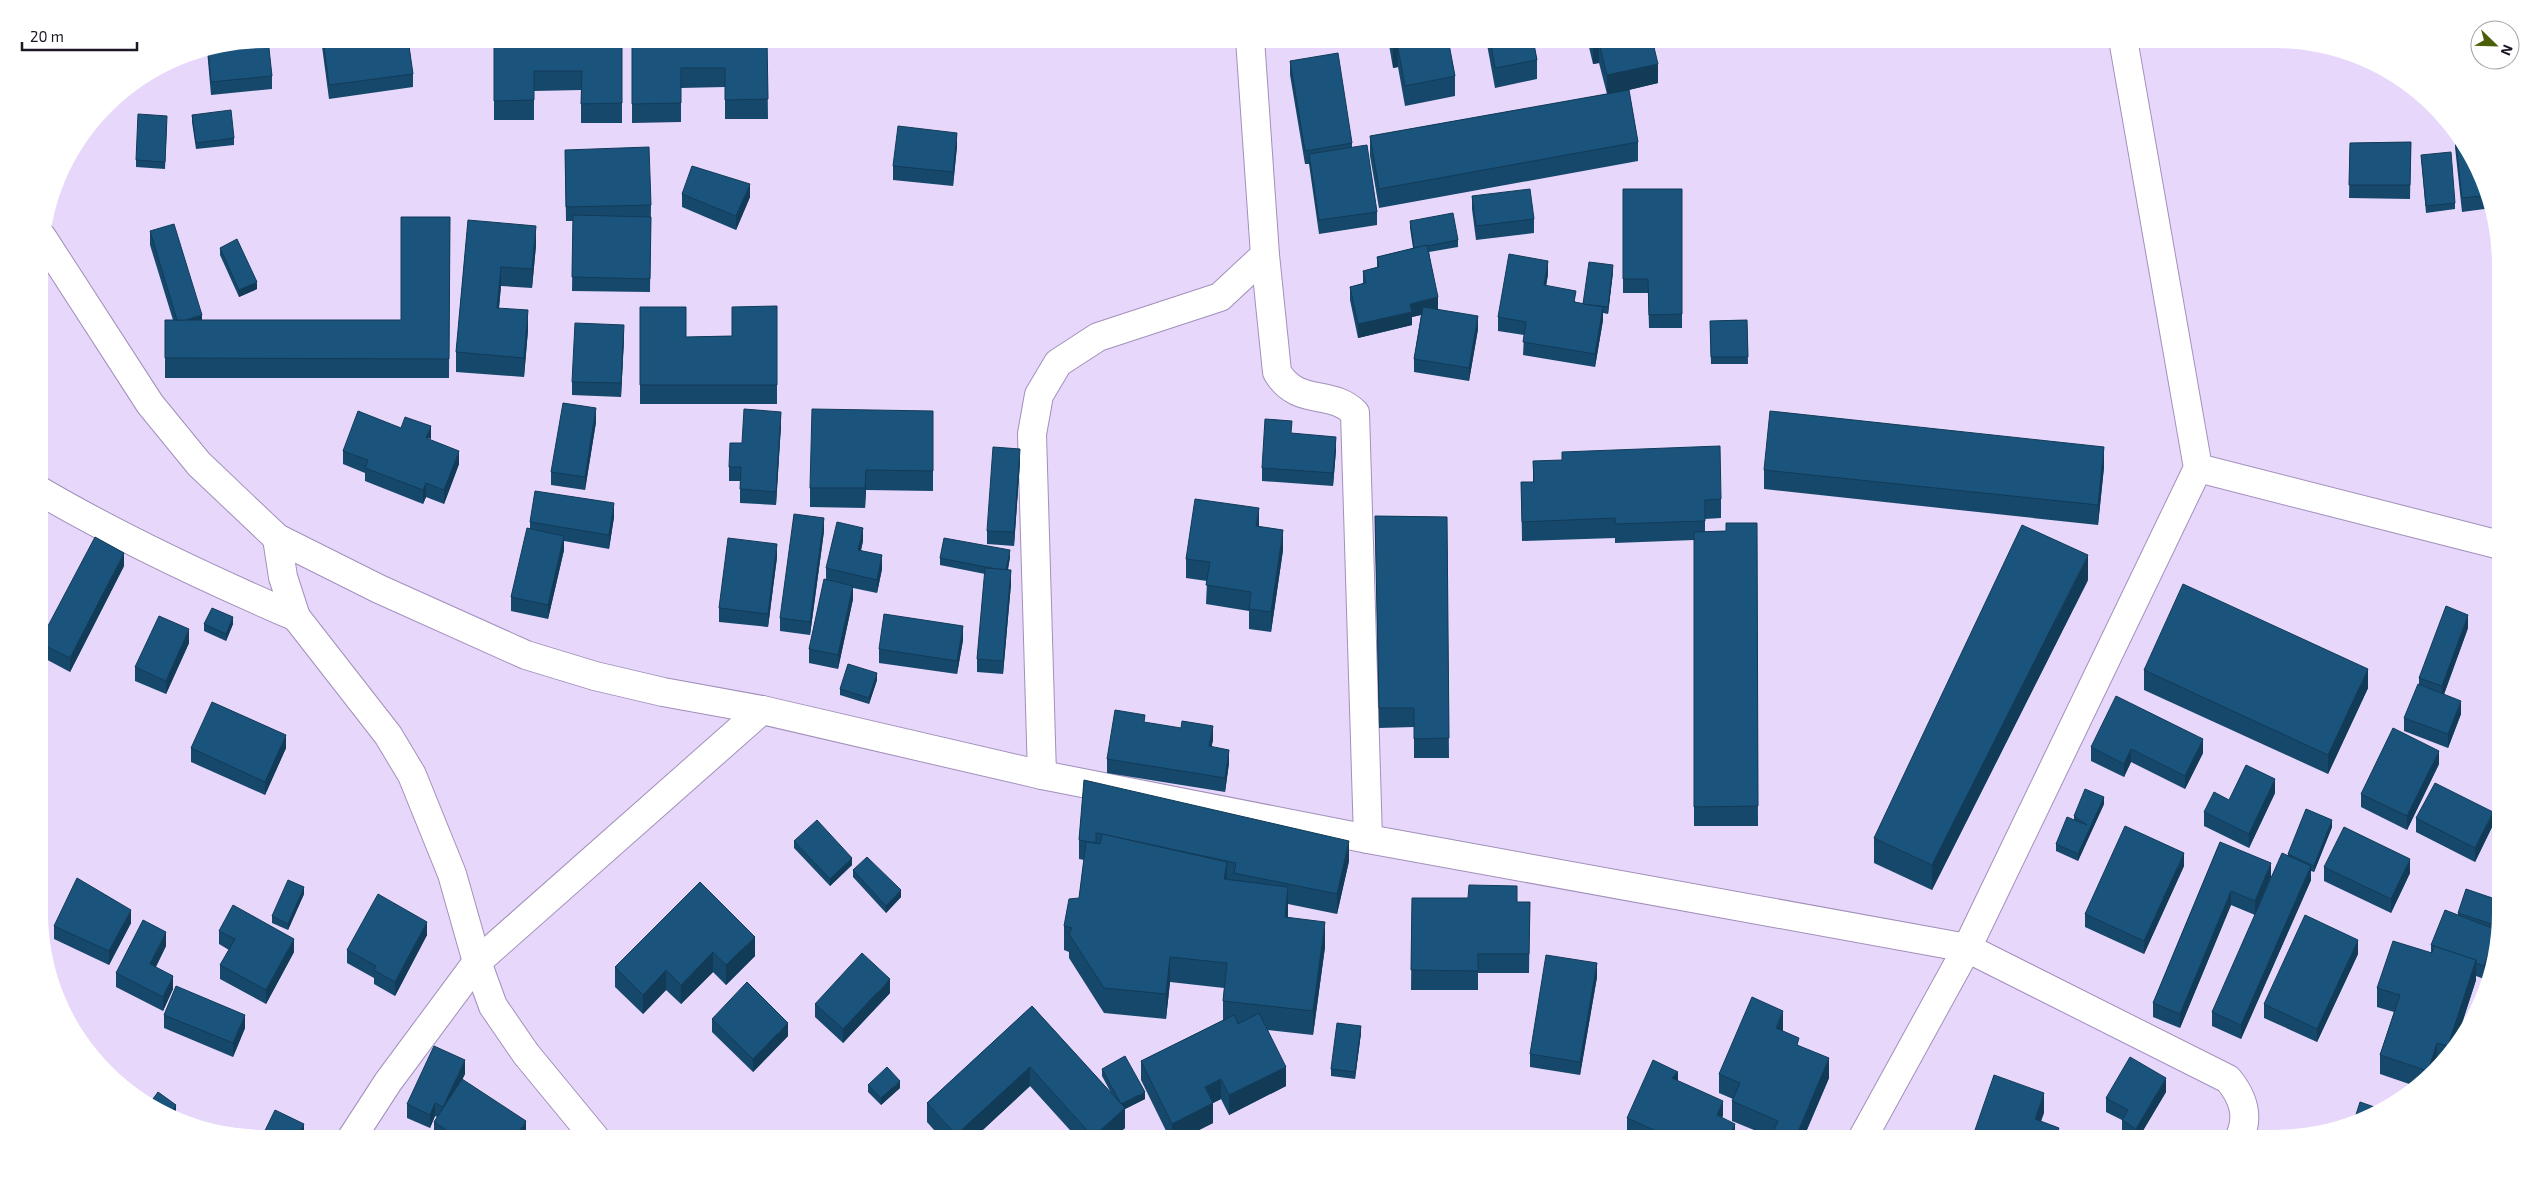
<svg xmlns="http://www.w3.org/2000/svg" width="2540" height="1178" viewBox="0 0 2540 1178" font-family="'Exo 2',sans-serif">
<rect width="100%" height="100%" fill="#e6d7fb"/>
<g fill="none" stroke-linecap="round" stroke-linejoin="round">
<g stroke="#a290bb" stroke-width="30">
<g id="street">
<path d="M42,237l108,167 49,60 78,74 102,51 147,66 69,21 68,16 99,18 280,65 326,64 599,109 261,131c15,18 22,37 11,60"/>
<path d="M1265,255l12,117c20,35 55,17 78,41l13,426"/>
<path d="M2198,468l302,77"/>
<path d="M40,491c82,48 168,88 256,126l-13,-40 -6,-39"/>
<path d="M296,617l92,118 24,40 40,99 25,88 16,44 33,48 70,85"/>
<path d="M1042,775l-10,-341 7,-39 19,-32 40,-26 122,-40 45,-42 -15,-216"/>
<path d="M351,1139l37,-57 89,-120 285,-252"/>
<path d="M1862,1139l105,-191 231,-480 -75,-429"/>
</g>
</g>
<use href="#street" stroke="#fff" stroke-width="28"/>
</g>
<g fill="#16486c">
<path d="M264,39l8,37v13l-61,6 -4,-45z"/>
<path d="M321,39h87l5,35v13l-84,12z"/>
<path d="M494,39h128v84h-41v-33l-47,1v29h-40z"/>
<path d="M632,39h135l1,80h-43v-32l-44,1v34l-49,1z"/>
<path d="M1388,39h60l7,37v20l-50,10 -7,-39 -5,1z"/>
<path d="M1486,39h47l4,21v19l-42,9z"/>
<path d="M1587,39h65l6,44 -29,7 9,52v19l-259,47 -9,-52v-20l237,-42 -8,-31 -6,1z"/>
<path d="M1290,61l62,82v4l25,65v13l-58,9 -10,-70h-4l-15,-89z"/>
<path d="M192,115l42,23v7l-38,4 -4,-27z"/>
<path d="M167,123l-2,46 -29,-2v-7z"/>
<path d="M2455,133l29,45 8,30 -30,4 -7,-65z"/>
<path d="M2411,142l-1,57 -61,-1 1,-55z"/>
<path d="M957,146l-4,40 -60,-6v-14z"/>
<path d="M565,150l86,55 -1,87 -78,-1 1,-70h-7z"/>
<path d="M2421,155l34,48v6l-29,4z"/>
<path d="M1623,189h59v139h-33l-1,-35h-25z"/>
<path d="M682,194l68,3 -14,33 -54,-23z"/>
<path d="M1472,196l62,23v14l-58,7 -4,-31z"/>
<path d="M450,217l-1,161h-284v-58h8l-23,-75v-14l52,89h199z"/>
<path d="M468,220l68,25 -4,43 -31,-2 -2,22 29,22 -4,47 -68,-5v-20z"/>
<path d="M1410,221l48,19v7l-29,5 9,57 40,20 -9,52 -55,-9v-13l7,-44 -9,2v8l-54,13 -8,-38v-13l13,-4v-12l14,-4v-10l36,-9 -3,-20z"/>
<path d="M220,248l37,41 -18,8 -19,-42z"/>
<path d="M1613,272l-5,42 -5,-1v7l-8,47 -72,-12 1,-20 -26,-4v-14l50,-43 -2,12 30,16 7,2z"/>
<path d="M777,306v98h-137v-97l46,30 46,-1z"/>
<path d="M1747,320l1,44h-37l-1,-43z"/>
<path d="M624,338l-3,59 -49,-2v-13z"/>
<path d="M933,411v80l-67,-1 -1,18 -55,-1v-19z"/>
<path d="M596,422l-11,68 -34,-5v-13z"/>
<path d="M781,425l-5,80 -36,-2v-22h-11v-14l13,-24z"/>
<path d="M430,440l29,24 -15,40 -18,-7 -3,7 -58,-23v-8l-22,-9v-13z"/>
<path d="M1336,450l-3,36 -71,-5v-13z"/>
<path d="M1533,461l188,38v19l-16,1v13l21,-1 31,-8 1,303h-64v-286l-79,3v-5l-93,3 -1,-59h12z"/>
<path d="M1020,462l-6,84 -27,-2v-13z"/>
<path d="M2104,467l-6,58 -334,-36v-19z"/>
<path d="M1375,516l72,1 2,241h-35v-31l-35,1z"/>
<path d="M614,517l-5,32 -45,-8v9l-16,69 -37,-8v-14l19,-69v-6z"/>
<path d="M1259,527l24,23 -12,82 -22,-3v-18l-43,-7 1,-23 -21,-3v-19z"/>
<path d="M824,531l-14,104 -30,-4v-13z"/>
<path d="M863,541l-2,9 21,19 -5,24 -24,-5v11l-15,70 -29,-6v-14l17,-69v-12z"/>
<path d="M777,557l-9,70 -49,-5v-14z"/>
<path d="M1010,557l-2,13 3,14 -8,90 -26,-2v-13l8,-85 -45,-9v-7z"/>
<path d="M124,566l-54,106 -30,-16v-15z"/>
<path d="M2088,580l-156,310 -58,-27v-25z"/>
<path d="M204,624h29l-7,17 -22,-10z"/>
<path d="M2468,628l-24,66 17,20 -13,34 -44,-17v-13l15,-34v-6z"/>
<path d="M963,640l-6,34 -78,-11v-14z"/>
<path d="M189,643l-23,51 -31,-13v-14z"/>
<path d="M2144,670l224,18 -40,86 -184,-84z"/>
<path d="M877,680l-8,24 -29,-9v-6z"/>
<path d="M1145,723l68,17 -2,7 18,16 -4,29 -118,-19v-14z"/>
<path d="M2091,747l112,6 -18,36 -54,-27 -7,15 -33,-16z"/>
<path d="M191,748h95l-21,47 -74,-33z"/>
<path d="M2439,764l-32,66 -46,-23v-13z"/>
<path d="M1084,780l265,81 -12,53 -49,-10v13l37,30 -12,88 -45,-5 18,56 -57,29 -8,-16 -8,4v20l-32,16h-11l-29,-59v-19l82,-41v-19l1,-13 -54,-6 -4,37 -62,-6 -35,-55v-6l-5,-2v-24l15,-28 5,-38 -5,-1v-19z"/>
<path d="M2275,793l-26,55 -45,-22v-14l25,-12z"/>
<path d="M2104,804l-26,57 -22,-10v-7l18,-24v-4z"/>
<path d="M2416,818l77,7 -18,37 -59,-30z"/>
<path d="M2332,827l-18,45 -3,-1v9l-70,159 -29,-13v-14l76,-156v-2z"/>
<path d="M794,841l58,24 -22,21 -36,-38z"/>
<path d="M2220,842l51,35 -16,38 -24,-10 -51,123 -27,-11v-14z"/>
<path d="M2184,866l-40,88 -59,-27v-13z"/>
<path d="M2324,867l86,6 -19,40 -67,-32z"/>
<path d="M853,870l48,27 -15,16 -33,-36z"/>
<path d="M700,882l55,74 -29,29 -13,-13 -32,32 -15,-14 -23,24 -28,-27v-20z"/>
<path d="M304,894l-16,36 -16,-7v-7z"/>
<path d="M1412,898l105,4h13l-1,71h-51v17h-67z"/>
<path d="M2458,913l43,1 -7,39 -10,26 -8,-3v4l-23,71 -7,11 -3,2 -6,-1 -3,9 -16,15 -38,-13v-19l14,-43 -17,-5v-19l54,-35v-8l27,-30z"/>
<path d="M131,923l-22,42 -55,-26v-13z"/>
<path d="M219,931l75,21 -28,52 -46,-25v-14l9,-15 -10,-6z"/>
<path d="M427,935l-32,61 -21,-12v-6l-27,-15v-13z"/>
<path d="M166,946l-10,21 17,22 -10,22 -47,-24v-14z"/>
<path d="M2358,954l-41,88 -53,-24v-14z"/>
<path d="M1597,977l-17,98 -50,-8v-13z"/>
<path d="M890,993l-47,50 -28,-26v-13z"/>
<path d="M1032,1006l79,87 -9,-17v-7l43,30 -20,10v19l-13,11h-34l-48,-53 -57,53h-31l-15,-17v-19z"/>
<path d="M164,1015l81,13 -12,29 -69,-29z"/>
<path d="M712,1019l76,17 -35,36 -41,-40z"/>
<path d="M1783,1030v1l16,15 30,32 -26,61h-32v-2l-39,-16v-20l1,-2 -14,-6v-19z"/>
<path d="M1361,1033l-6,46 -24,-3v-7z"/>
<path d="M465,1074l-3,5 64,56 -3,4h-83l-6,-4v-13l3,-5 -2,-1 -5,12 -23,-10v-14z"/>
<path d="M1678,1081l45,34 -1,3 13,19 -1,2h-90l-17,-8v-13z"/>
<path d="M868,1085l32,3 -19,17 -13,-13z"/>
<path d="M2166,1092l-28,47h-8l-8,-5v-14l-16,-8v-14z"/>
</g>
<g fill="#123b58">
<path d="M1599,43v20l-6,1v-19z"/>
<path d="M1398,48v19l-5,1v-19z"/>
<path d="M1658,64v19l-51,12v-20z"/>
<path d="M957,133v13l-4,40v-14z"/>
<path d="M750,184v13l-14,33v-14z"/>
<path d="M536,226v19l-4,43v-19z"/>
<path d="M1548,261v13l-4,25v-14z"/>
<path d="M1613,265v7l-5,42v-7z"/>
<path d="M40,267v14l-1,1v-14z"/>
<path d="M501,267v19l-4,42v-20z"/>
<path d="M257,282v7l-18,8v-7z"/>
<path d="M1438,297v14l-26,6v8l-54,13v-14l52,-20z"/>
<path d="M1603,307v13l-8,47v-13z"/>
<path d="M528,310v20l-4,47v-19z"/>
<path d="M202,315v13l-24,-6z"/>
<path d="M1478,316v13l-9,52v-13z"/>
<path d="M624,325v13l-3,59v-14z"/>
<path d="M596,408v14l-11,68v-13z"/>
<path d="M781,412v13l-5,80v-13z"/>
<path d="M431,426v13l-5,-1z"/>
<path d="M1336,437v13l-3,36v-13z"/>
<path d="M2104,447v20l-6,58v-20z"/>
<path d="M1020,449v13l-6,84v-14z"/>
<path d="M459,451v13l-15,40v-14z"/>
<path d="M866,470v20l-1,18v-20z"/>
<path d="M426,483v14l-3,7v-14z"/>
<path d="M614,503v14l-5,32v-14z"/>
<path d="M1259,508v19l-3,-1z"/>
<path d="M824,518v13l-14,104v-13z"/>
<path d="M863,528v13l-5,22v-13z"/>
<path d="M1283,530v20l-12,82v-20z"/>
<path d="M564,536v14l-16,69v-14z"/>
<path d="M777,544v13l-9,70v-13z"/>
<path d="M1010,550v7l-4,21v-7z"/>
<path d="M124,553v13l-54,106v-14z"/>
<path d="M882,555v14l-5,24v-13z"/>
<path d="M2088,555v25l-156,310v-25z"/>
<path d="M1011,570v14l-8,90v-13z"/>
<path d="M853,586v13l-15,70v-14z"/>
<path d="M2468,615v13l-26,72v-14z"/>
<path d="M233,617v7l-7,17v-7z"/>
<path d="M963,626v14l-6,34v-13z"/>
<path d="M189,629v14l-23,51v-13z"/>
<path d="M2368,669v19l-40,86v-19z"/>
<path d="M877,673v7l-8,24v-6z"/>
<path d="M2461,701v13l-13,34v-14z"/>
<path d="M1213,726v14l-4,20v-14z"/>
<path d="M286,735v13l-21,47v-13z"/>
<path d="M2203,739v14l-18,36v-13z"/>
<path d="M2131,749v13l-7,15v-13z"/>
<path d="M1229,750v13l-4,29v-14z"/>
<path d="M2439,751v13l-32,66v-14z"/>
<path d="M2275,779v14l-26,55v-14z"/>
<path d="M2104,797v7l-26,57v-7z"/>
<path d="M2493,812v13l-18,37v-14z"/>
<path d="M2332,820v7l-18,45v-6z"/>
<path d="M1349,841v20l-12,53v-20z"/>
<path d="M2184,853v13l-40,88v-13z"/>
<path d="M852,858v7l-22,21v-7z"/>
<path d="M2410,859v14l-19,40v-14z"/>
<path d="M1227,862v25l-3,-8z"/>
<path d="M2271,863v14l-16,38v-14z"/>
<path d="M2311,866v14l-70,159v-14z"/>
<path d="M304,887v7l-16,36v-6z"/>
<path d="M1288,887v25l-3,30v-25z"/>
<path d="M901,890v7l-15,16v-7z"/>
<path d="M2231,891v14l-51,123v-14z"/>
<path d="M131,910v13l-22,42v-14z"/>
<path d="M427,922v13l-32,61v-14z"/>
<path d="M1325,922v25l-12,88v-24z"/>
<path d="M2497,930v5l-3,18 -10,26v-13z"/>
<path d="M166,932v14l-16,32v-14z"/>
<path d="M755,937v19l-29,29v-20z"/>
<path d="M294,939v13l-28,52v-14z"/>
<path d="M2358,940v14l-41,88v-13z"/>
<path d="M713,952v20l-32,32v-19z"/>
<path d="M1170,957v25l-4,37v-25z"/>
<path d="M2476,960v20l-23,71 -5,8v-13z"/>
<path d="M1597,963v14l-17,98v-13z"/>
<path d="M666,970v20l-23,24v-19z"/>
<path d="M173,976v13l-10,22v-14z"/>
<path d="M890,979v14l-47,50v-14z"/>
<path d="M1783,1011v19l-7,18v-20z"/>
<path d="M245,1015v13l-12,29v-14z"/>
<path d="M788,1023v13l-35,36v-13z"/>
<path d="M1361,1026v7l-6,46v-7z"/>
<path d="M2437,1043v20l-3,9 -6,5v-6z"/>
<path d="M1829,1058v20l-26,61h-8z"/>
<path d="M465,1060v14l-22,46v-13z"/>
<path d="M1030,1067v19l-57,53h-17v-4z"/>
<path d="M1286,1067v19l-57,29v-20z"/>
<path d="M1678,1072v13l-6,-7z"/>
<path d="M2166,1078v14l-28,47h-2v-10z"/>
<path d="M1221,1079v20l-16,8v-20z"/>
<path d="M900,1081v7l-19,17v-7z"/>
<path d="M1145,1092v7l-20,10v19l-13,11h-19v-2l28,-32z"/>
<path d="M2044,1093v20l-9,26v-20z"/>
<path d="M1723,1101v14l-6,14v-14z"/>
<path d="M435,1103v13l-5,12v-13z"/>
<path d="M1213,1103v20l-32,16h-9v-15z"/>
<path d="M176,1105v13l-1,2 -7,-4z"/>
<path d="M526,1121v14l-3,4h-9z"/>
<path d="M304,1124v13l-1,2h-7z"/>
<path d="M1735,1124v13l-1,2h-6z"/>
<path d="M2059,1128v11h-4z"/>
</g>
<g fill="#1a547d" stroke="#123b58">
<path d="M264,39h4l4,37 -61,6 -3,-32z"/>
<path d="M323,39h85l5,35 -84,11z"/>
<path d="M494,39h128v64l-41,1 1,-33h-48v29l-40,1z"/>
<path d="M632,39h135l1,60 -43,1v-32h-44v35l-49,1z"/>
<path d="M1391,39h57l7,37 -50,10 -7,-38 -5,1z"/>
<path d="M1490,39h43l4,21 -42,8z"/>
<path d="M1591,39h61l6,25 -51,11 -8,-32 -6,2z"/>
<path d="M1338,53l14,90 -47,8 -15,-90z"/>
<path d="M1629,90l9,52 -259,47 -9,-53z"/>
<path d="M231,110l3,28 -38,5 -4,-28z"/>
<path d="M138,114l29,2 -2,46 -29,-2z"/>
<path d="M898,126l59,7 -4,39 -60,-6z"/>
<path d="M2455,133h3l26,45 5,17 -27,3z"/>
<path d="M2411,142l-1,43h-61l1,-42z"/>
<path d="M1367,145l10,67 -58,8 -10,-66z"/>
<path d="M649,147l2,58 -85,2 -1,-57z"/>
<path d="M2451,152l4,51 -29,3 -5,-51z"/>
<path d="M692,166l58,18 -14,32 -54,-22z"/>
<path d="M1530,189l4,30 -58,7 -4,-30z"/>
<path d="M1623,189h59v125l-33,1 -1,-36h-25z"/>
<path d="M1453,213l5,27 -31,6v-1l-13,3 -4,-27z"/>
<path d="M573,215l78,2 -1,62 -78,-2z"/>
<path d="M401,217h49l-1,142 -284,-1v-38h236z"/>
<path d="M468,220l68,6 -4,43 -31,-2 -4,41 31,2 -4,48 -68,-6z"/>
<path d="M174,224l28,91 -16,5h-9l-27,-89z"/>
<path d="M237,239l20,43 -18,8 -19,-42z"/>
<path d="M1427,245l11,52 -28,7 2,8 -54,12 -8,-37 16,-4 -3,-12 16,-4 -2,-10z"/>
<path d="M1509,254l39,7 -4,24 32,6 -2,11 29,5 -8,47 -72,-12 3,-20 -28,-5z"/>
<path d="M1589,262l24,3 -5,42 -25,-3z"/>
<path d="M777,306v79h-137v-78h46v30l46,-1v-29z"/>
<path d="M1423,307l55,9 -9,52 -55,-9z"/>
<path d="M1747,320l1,37h-37l-1,-36z"/>
<path d="M575,323l49,2 -3,58 -49,-1z"/>
<path d="M563,403l33,5 -11,69 -34,-5z"/>
<path d="M744,409l37,3 -5,80 -36,-3 1,-22h-12l1,-24h12z"/>
<path d="M812,409l121,2v60l-67,-1 -1,18h-55z"/>
<path d="M358,411l43,17 4,-11 26,9 -5,12 33,13 -15,39 -18,-7 -3,7 -58,-22 3,-8 -25,-9z"/>
<path d="M1770,411l334,36 -6,58 -334,-35z"/>
<path d="M1265,419l27,2 -1,12 45,4 -3,36 -71,-5z"/>
<path d="M1720,446l1,53 -16,1v21l-90,3v-6l-93,4 -1,-40h13l-1,-21 29,-1v-8z"/>
<path d="M993,447l27,2 -6,83 -27,-1z"/>
<path d="M535,491l79,12 -5,32 -79,-13z"/>
<path d="M1195,499l64,9 -3,18 27,4 -12,82 -22,-3 2,-17 -45,-7 4,-23 -24,-3z"/>
<path d="M794,514l30,4 -14,104 -30,-4z"/>
<path d="M1375,516l72,1 2,221 -35,1v-31h-35z"/>
<path d="M837,522l26,6 -5,22 24,5 -5,25 -51,-12z"/>
<path d="M1726,523h31l1,283 -64,1v-275l32,-1z"/>
<path d="M2022,525l66,30 -156,310 -58,-27z"/>
<path d="M527,528l37,8 -16,69 -37,-8z"/>
<path d="M95,537l29,16 -54,105 -30,-15v-2z"/>
<path d="M728,538l49,6 -9,70 -49,-6z"/>
<path d="M944,538l66,12 -4,20 -10,-1 -56,-11z"/>
<path d="M985,568l26,2 -8,91 -26,-2z"/>
<path d="M824,579l29,7 -15,69 -29,-6z"/>
<path d="M2183,584l185,85 -40,86 -184,-85z"/>
<path d="M2446,606l22,9 -26,71 -23,-8z"/>
<path d="M212,608l21,9 -7,17 -22,-10z"/>
<path d="M884,614l79,12 -6,35 -78,-12z"/>
<path d="M159,616l30,13 -23,52 -31,-14z"/>
<path d="M848,664l29,9 -8,25 -29,-9z"/>
<path d="M2418,684l43,17 -13,33 -44,-16z"/>
<path d="M2116,696l87,43 -18,37 -54,-27 -7,15 -33,-17z"/>
<path d="M212,702l74,33 -21,47 -74,-34z"/>
<path d="M1115,710l30,5 -1,7 37,6 1,-7 31,5 -4,20 20,4 -4,28 -118,-19z"/>
<path d="M2393,728l46,23 -32,65 -46,-22z"/>
<path d="M2246,765l29,14 -26,55 -45,-22 10,-20 15,8z"/>
<path d="M1084,780l265,61 -12,53 -103,-21 2,-10 -134,-29 -6,-1v10l-17,-3z"/>
<path d="M2435,783l58,29 -18,36 -59,-30z"/>
<path d="M2085,789l19,8 -26,57 -22,-10 11,-27 20,8 -13,-9z"/>
<path d="M2306,809l26,11 -18,46 -26,-12z"/>
<path d="M817,820l35,38 -22,21 -36,-38z"/>
<path d="M2125,826l59,27 -40,88 -59,-27z"/>
<path d="M2344,827l66,32 -19,40 -67,-32z"/>
<path d="M1102,834l125,28 -3,17 64,8 -3,30 40,5 -12,89 -90,-10 4,-38 -57,-6 -4,37 -62,-6 -35,-54 3,-6 -8,-2 5,-27 10,-1 7,-56 14,2z"/>
<path d="M2220,842l51,21 -16,38 -24,-10 -51,123 -27,-11z"/>
<path d="M2282,853l29,13 -70,159 -29,-13z"/>
<path d="M867,857l34,33 -15,16 -33,-36z"/>
<path d="M77,878l54,32 -22,41 -55,-25z"/>
<path d="M288,880l16,7 -16,37 -16,-8z"/>
<path d="M700,882l55,55 -29,28 -13,-13 -32,33 -15,-15 -23,25 -28,-28z"/>
<path d="M1469,885l48,1v16h13l-1,52h-51v17l-67,-1 1,-72h56z"/>
<path d="M2466,889l35,12v13l-3,12 -40,-13z"/>
<path d="M378,894l49,28 -32,60 -21,-12 2,-4 -29,-16z"/>
<path d="M233,905l61,34 -28,51 -46,-25 15,-26 -16,-8z"/>
<path d="M2445,910l52,20 -13,36 -8,-3v-3l-45,-15z"/>
<path d="M2305,915l53,25 -41,89 -53,-25z"/>
<path d="M143,920l23,12 -16,32 23,12 -10,21 -47,-24z"/>
<path d="M2393,941l39,12 2,-7 42,14 -28,86 -11,-3 -9,28 -48,-16 20,-60 -23,-7z"/>
<path d="M862,953l28,26 -47,50 -28,-25z"/>
<path d="M1546,955l51,8 -17,99 -50,-8z"/>
<path d="M747,982l41,41 -35,36 -41,-40z"/>
<path d="M176,986l69,29 -12,28 -69,-28z"/>
<path d="M1752,997l31,14 -7,17 23,10 -2,7 32,13 -34,81h-19l-5,-2 7,-16 -46,-20 8,-18 -21,-9z"/>
<path d="M1032,1006l93,102 -32,29 -63,-70 -74,68 -29,-32z"/>
<path d="M1259,1013l27,54 -57,28 -8,-16 -16,8 8,16 -41,21 -31,-63 93,-46 4,9z"/>
<path d="M1337,1023l24,3 -6,46 -24,-3z"/>
<path d="M434,1046l31,14 -22,47 -8,-4 -5,12 -23,-11z"/>
<path d="M1125,1056l20,36 -24,12 -19,-35z"/>
<path d="M2130,1057l36,21 -30,51 -14,-9 6,-10 -22,-12z"/>
<path d="M1653,1060l25,12 -6,6 51,23 -6,14 18,9 -7,15h-54l-47,-21z"/>
<path d="M887,1067l13,14 -19,17 -13,-13z"/>
<path d="M1994,1075l50,18 -9,26 24,9 -4,11h-98l2,-4 15,-2z"/>
<path d="M462,1079l64,42 -12,18h-70l4,-8 -14,-9z"/>
<path d="M129,1088l21,15 8,-11 18,13 -8,11 -41,-24z"/>
<path d="M2360,1102l23,8 -35,17 -4,1 2,-6 7,2z"/>
<path d="M275,1110l29,14 -8,15h-35z"/>
<path d="M1131,1133l5,6h-13z"/>
</g>
<path d="M0 0H2540V1178H0ZM265 48H2275A217 217 0 0 1 2492 265V913A217 217 0 0 1 2275 1130H265A217 217 0 0 1 48 913V265A217 217 0 0 1 265 48Z" fill="#fff" fill-rule="evenodd"/>
<g transform="translate(2495 45) rotate(113)"><circle r="24" fill="#ffffff" stroke="#a5a2a8"/>
<path d="M0-4L9 19L0 12L-9 19Z" fill="#4a5f08"/>
<text y="-8" font-size="14" font-weight="bold" text-anchor="middle" fill="#1d1626">N</text>
</g>
<path d="M22 42v8h115v-8" fill="none" stroke="#1d1626" stroke-width="2.5"/>
<text x="30" y="42" font-size="15" fill="#1d1626" stroke="#ffffff" stroke-width="4" paint-order="stroke">20 m</text>
</svg>
